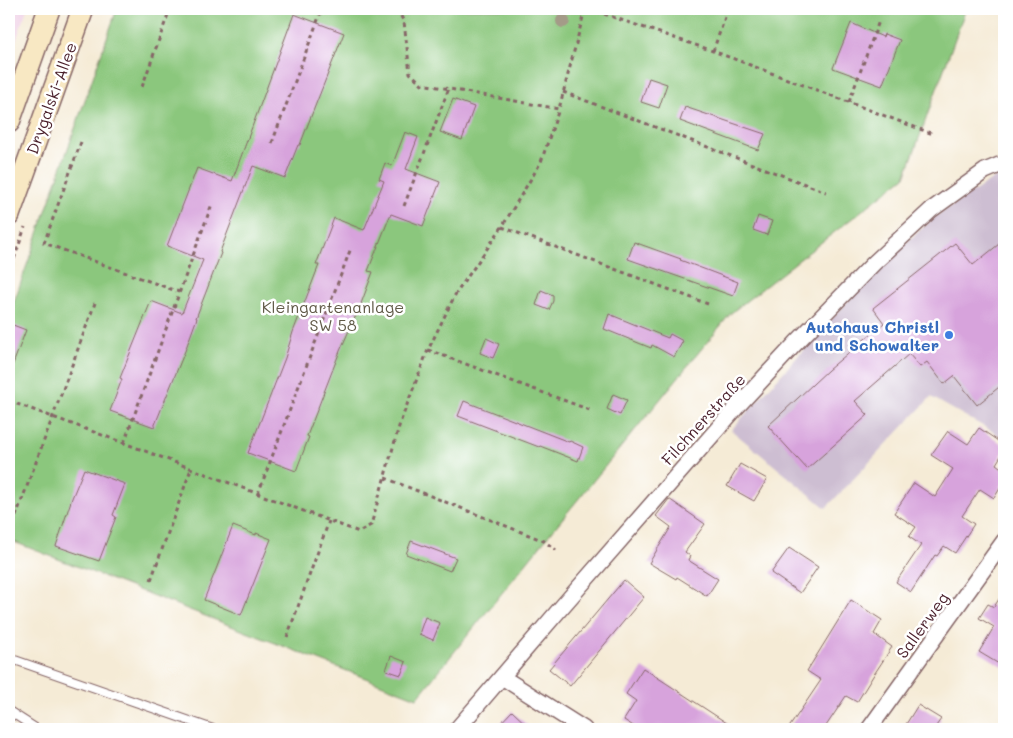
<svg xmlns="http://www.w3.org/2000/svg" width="1013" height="738" viewBox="0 0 1013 738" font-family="Mali,sans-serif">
<rect width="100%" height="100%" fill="#fff"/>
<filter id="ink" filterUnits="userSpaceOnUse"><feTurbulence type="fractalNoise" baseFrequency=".02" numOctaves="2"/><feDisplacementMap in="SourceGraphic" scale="10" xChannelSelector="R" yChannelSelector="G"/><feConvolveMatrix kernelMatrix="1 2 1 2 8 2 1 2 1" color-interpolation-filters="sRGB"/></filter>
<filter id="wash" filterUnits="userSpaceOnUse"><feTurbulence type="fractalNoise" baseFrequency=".0096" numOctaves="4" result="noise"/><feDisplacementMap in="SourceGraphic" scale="20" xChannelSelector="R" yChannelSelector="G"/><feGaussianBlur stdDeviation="1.12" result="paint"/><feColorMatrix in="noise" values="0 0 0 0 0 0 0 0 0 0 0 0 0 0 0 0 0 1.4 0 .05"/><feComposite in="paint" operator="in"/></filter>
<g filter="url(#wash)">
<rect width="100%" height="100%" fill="#f5ebd6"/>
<path fill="#efd0e6" d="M9,9h18l-18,51z"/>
<path fill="#cdbed2" d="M1004,172v266l-73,-41 -105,111 -95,-78 147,-162 58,-52z"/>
<path fill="#8bc77d" stroke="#6a7354" d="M117,9h843l5,2 -60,166 -174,136 -187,228 -127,157 -408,-158v-224z"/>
<g id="blocks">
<g fill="#d7a3dc">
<path d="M294,14l50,19 -32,81 -12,31h-2l-13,33 -32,-12 -33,86 1,1 -25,65h1l-12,33 -31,76 -44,-16 12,-32 -2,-1 31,-77 31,12 21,-53 -36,-14 30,-78 35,13z"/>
<path d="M851,23l32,14 1,-3 16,6 -18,46 -49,-18z"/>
<path d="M649,78l18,6 -8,24 -18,-6z"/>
<path d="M453,99l21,8 -12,33 -22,-8z"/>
<path d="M685,107l80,27 -7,16 -78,-29z"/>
<path d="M405,132l13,5 -12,32 34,13 -17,44 -32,-12 -1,2 -22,55 5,1 -17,45h-1l-15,34 -33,85 2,1 -13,34 -48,-18 37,-95 8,-26 26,-67h-3l18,-47 30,12 20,-49 -5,-2 6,-16 7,3z"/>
<path d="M758,216l14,5 -5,14 -14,-5z"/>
<path d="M1004,240v143l-27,22 -23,-29 -10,8 -17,-22 -7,5 -11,-13 -54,47 13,14 -61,54 -39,-43 60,-56 56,-47 -11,-15 82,-65 18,22z"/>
<path d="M634,242l47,17 -1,1 58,22 -5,14 -105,-37z"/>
<path d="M541,290l12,5v6l-4,9 -13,-5z"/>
<path d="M609,314l59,24 2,-4 13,7 -9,16 -22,-12 -1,3 -47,-19z"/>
<path d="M13,325l13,5 -16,42h-1v-37z"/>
<path d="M486,338l13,6 -6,14 -13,-5z"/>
<path d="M613,394l14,6 -7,15 -13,-6z"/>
<path d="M464,401l105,41 1,-1 13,6 -5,14 -38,-15 -1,1 -81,-31z"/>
<path d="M979,428l25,17v6l-8,13 8,6v12l-10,16 -14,-9 -18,27 12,8 -19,29 -11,-7 -7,10 -2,-1 -24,37 -15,-10 25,-37 -12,-8 7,-10 -22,-14 20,-30 21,14 18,-28 -22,-14 17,-24 20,13z"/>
<path d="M740,464l27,15 -13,22 -27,-15z"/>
<path d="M84,469l41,15 -12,31 3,2 -17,44 -43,-15 16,-48z"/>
<path d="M669,499l36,25 -20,28 5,4 -2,4 30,19 -11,17 -30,-19 -1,2 -27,-16 22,-36 -15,-11z"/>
<path d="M233,526l23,9v-2l15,6 -30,76 -37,-15z"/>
<path d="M411,541l45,17 -6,13 -44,-17z"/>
<path d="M789,548l29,19 -18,26 -29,-20z"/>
<path d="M624,580l20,17 -74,89 -21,-17z"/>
<path d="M1004,591v76l-25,-15 15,-25 -15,-9 9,-14 6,3z"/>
<path d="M851,600l31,20 -8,14 18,13 -19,29 -16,26 -11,-6 -22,33h-36l33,-49 -14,-9z"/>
<path d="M425,617l15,6 -7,17 -14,-6z"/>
<path d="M391,656l15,6 -5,13 -15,-5z"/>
<path d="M643,668l93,61h-98l-14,-9 12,-19 -10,-7z"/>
<path d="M918,705l23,14 -7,10h-31z"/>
<path d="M512,711l19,18h-36z"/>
</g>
</g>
</g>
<g filter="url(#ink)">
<use href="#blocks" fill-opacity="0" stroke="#866667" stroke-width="1"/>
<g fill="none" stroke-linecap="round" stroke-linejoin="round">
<g stroke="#866667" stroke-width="10">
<g id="service">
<path d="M9,658l204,71"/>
<path d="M9,711l28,18"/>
</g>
</g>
<g stroke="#866667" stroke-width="18">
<g id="minor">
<path d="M502,677l82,52"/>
<path d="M457,729l103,-120 175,-200 61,-66 78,-80 57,-53 54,-39 19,-8"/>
<path d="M869,729l135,-188"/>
</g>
</g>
<g stroke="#866667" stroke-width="24">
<g id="secondary">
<path d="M9,122l40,-113"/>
<path d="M9,215l74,-206"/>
</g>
</g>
<g stroke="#866667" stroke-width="3" stroke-dasharray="4 4" stroke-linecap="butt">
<path d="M397,9l7,13 6,51 12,11 137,25 26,-100"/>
<path d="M589,9l124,42 220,83"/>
<path d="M713,51l15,-42"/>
<path d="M142,87l28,-78"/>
<path d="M563,92l263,100"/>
<path d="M849,102l30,-81"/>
<path d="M81,142l-37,101 135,49"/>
<path d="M272,143l50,-134"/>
<path d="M404,206l45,-118"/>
<path d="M502,227l206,77"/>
<path d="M9,274l16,-47"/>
<path d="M428,350l162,60"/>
<path d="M9,401l115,42 235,89 12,-7 29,-102 28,-73 27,-55 47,-68 39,-65 18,-53"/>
<path d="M124,443l88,-239"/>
<path d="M385,478l159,63 12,9"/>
<path d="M258,494l93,-246"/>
<path d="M13,524l82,-221"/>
<path d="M151,580l40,-111"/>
<path d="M287,637l42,-116"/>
</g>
<use href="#service" stroke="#fff" stroke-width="8"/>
<use href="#minor" stroke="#fff" stroke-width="15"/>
<use href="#secondary" stroke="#f8e8c3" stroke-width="21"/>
</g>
<circle fill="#a49b88" cx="563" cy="21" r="7"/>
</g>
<circle fill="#3f7fe0" stroke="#fff" stroke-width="2" cx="949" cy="335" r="5"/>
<g text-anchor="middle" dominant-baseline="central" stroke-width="5" stroke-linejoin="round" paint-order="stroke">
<g font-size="16" fill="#4a1f2b" stroke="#fff">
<text transform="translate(51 98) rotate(-70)">Drygalski-Allee</text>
<text transform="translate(703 419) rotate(-48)">Filchnerstraße</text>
<text transform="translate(922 625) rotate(-54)">Sallerweg</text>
</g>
<g font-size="16" fill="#615a48" stroke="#fff">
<text x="333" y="306">Kleingartenanlage<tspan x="333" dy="18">SW 58</tspan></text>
</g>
<g font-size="16" font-weight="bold" fill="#366cbe" stroke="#fff" text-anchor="end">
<text x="939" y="326">Autohaus Christl<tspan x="939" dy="18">und Schowalter</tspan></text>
</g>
</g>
<rect width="1013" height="738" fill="none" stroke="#fff" stroke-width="30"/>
</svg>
